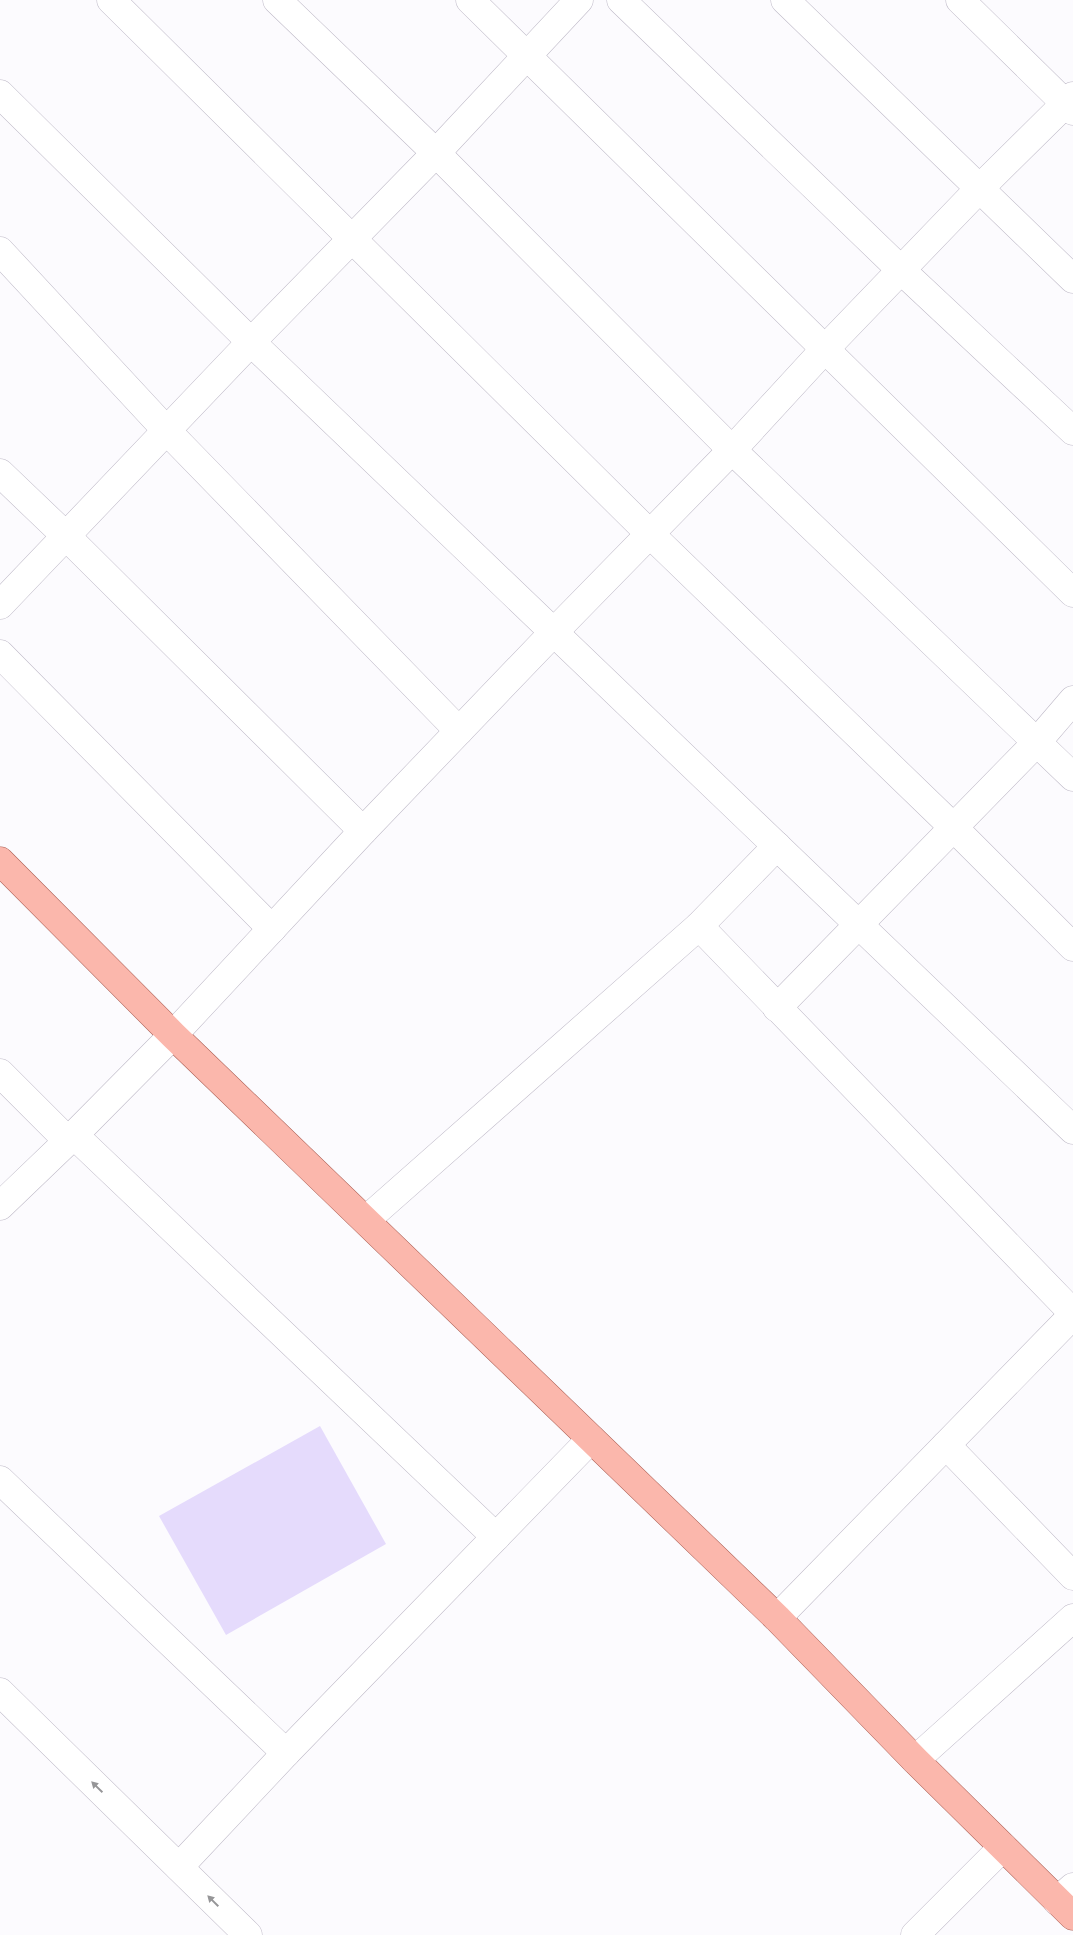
<svg xmlns="http://www.w3.org/2000/svg" width="1073" height="1935" viewBox="0 0 1073 1935" font-family="'Work Sans',sans-serif">
<rect width="100%" height="100%" fill="#fcfbfe"/>
<path fill="#e5dbfc" d="M320,1426l66,118 -160,91 -67,-119z"/>
<g fill="none" stroke-linecap="round" stroke-linejoin="round">
<g stroke="#beb9c7" stroke-width="29">
<g id="minor">
<path d="M111,0l539,534 303,293 120,120"/>
<path d="M277,0l159,153 296,297 341,327"/>
<path d="M470,0l603,593"/>
<path d="M621,0l280,270 172,161"/>
<path d="M785,0l288,279"/>
<path d="M960,0l113,111"/>
<path d="M0,94l251,248 822,788"/>
<path d="M0,251l167,180 292,300"/>
<path d="M0,473l66,63 297,295"/>
<path d="M0,605l251,-263 185,-189 143,-153"/>
<path d="M0,654l272,275"/>
<path d="M699,926l374,387"/>
<path d="M777,1008l260,-266 36,-42"/>
<path d="M0,1073l67,67"/>
<path d="M74,1135l422,402"/>
<path d="M0,1206l74,-71 99,-100 190,-204 190,-198 179,-183 92,-100 155,-161 94,-93"/>
<path d="M366,1220l333,-294 78,-80"/>
<path d="M946,1445l127,131"/>
<path d="M0,1480l286,273"/>
<path d="M777,1618l296,-303"/>
<path d="M0,1692l248,243"/>
<path d="M915,1760l158,-142"/>
<path d="M179,1867l107,-114 305,-314"/>
<path d="M1057,1901l16,-14"/>
<path d="M915,1935l88,-88"/>
</g>
</g>
<g stroke="#aa5f54" stroke-width="29">
<path id="major" d="M0,861l173,174 604,583 138,142 158,156"/>
</g>
<use href="#minor" stroke="#fff" stroke-width="28"/>
<use href="#major" stroke="#fbb7ac" stroke-width="28"/>
</g>
<defs><path id="oneway-solid" d="M-6-.8H1V-3.2L6.5 0L1 3.2V.8H-6Z" transform="scale(1.25)"/></defs>
<g fill="#969698">
<use href="#oneway-solid" transform="translate(97 1787) rotate(-136)"/>
<use href="#oneway-solid" transform="translate(213 1901) rotate(-135)"/>
</g>
</svg>
